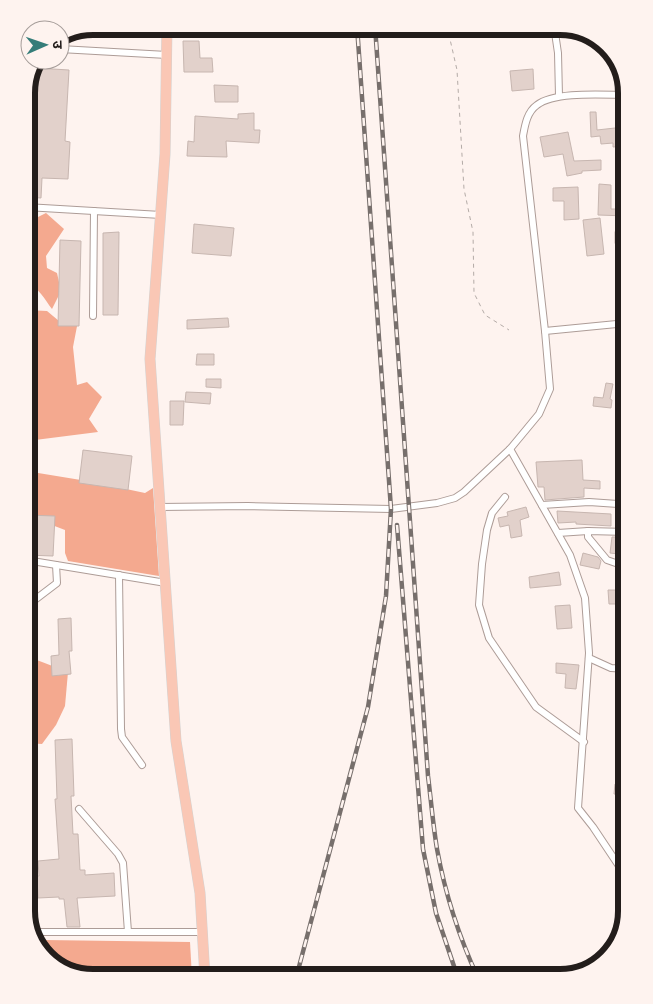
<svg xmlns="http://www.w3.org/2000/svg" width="653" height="1004" viewBox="0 0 653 1004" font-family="'Fira Sans','Noto Sans Devanagari',sans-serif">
<rect width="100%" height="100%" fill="#fef3ef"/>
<g fill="#f4a98f">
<path d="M46,213l18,16 -18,27 1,12 10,5 4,18 -9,18c-7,-9 -14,-23 -26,-26v-30l11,1 -1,-36z"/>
<path d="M27,310l20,1 12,10h19l-5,26 4,38 10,-3 15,15 -13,22 9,13 -63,8 -9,-9z"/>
<path d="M26,471l67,11 52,11 8,-5 6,88 -91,-15 -3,-8v-23l-34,-13 -5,6z"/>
<path d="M29,657l39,15 -3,34 -9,19 -14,19 -16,-1v-83z"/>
<path d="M44,940l146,2 2,36h-103l-33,-11 -15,-17z"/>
</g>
<path fill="#d47c5c" d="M616,929l5,3 -5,16 -25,22z"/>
<g fill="#e2d1cb" stroke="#c7b6b0">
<path d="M183,41h16l1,17h12l1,14h-29z"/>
<path d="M37,68l32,2 -4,71 5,1 -2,37 -26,-1 -1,20 -15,-1v-108z"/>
<path d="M533,69l1,20 -22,2 -2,-20z"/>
<path d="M214,85l24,1v16h-23z"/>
<path d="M590,112h6l1,18 27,-3 2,19 -13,1v-4l-12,1 -1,-8 -9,1z"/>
<path d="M254,113v17h6l-1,13 -33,-2 1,16 -40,-1 1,-15 6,1 1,-26 43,3v-5z"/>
<path d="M568,132l6,29 27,-1v10l-19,1v2l-15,3 -4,-22 -19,3 -4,-20z"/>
<path d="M599,184l12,1v24h16v7l-29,-1z"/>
<path d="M578,187l1,32 -15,1v-19h-11v-13z"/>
<path d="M600,218l4,36 -17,2 -4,-36z"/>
<path d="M194,224l40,4 -3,28 -39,-3z"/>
<path d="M26,229l12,13 -12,9z"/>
<path d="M119,232l-1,83h-15v-82z"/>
<rect x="615" y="232" width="12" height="11"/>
<path d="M60,240l21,1 -2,85h-21z"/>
<path d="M228,318l1,9 -42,2v-9z"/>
<path d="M197,354h17v11h-18z"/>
<path d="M206,379h15v9l-15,-1z"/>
<path d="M606,383l7,1 -3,15 2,1 -1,8 -18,-2 1,-9 9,1z"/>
<path d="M186,392l25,1 -1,11 -25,-2z"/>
<path d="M170,401h14l-1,24h-13z"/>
<path d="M625,427l2,1v37h-5l-2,-21z"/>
<path d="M83,450l49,6 -4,34 -49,-7z"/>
<path d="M582,460l1,20 17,1v8l-16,-1v9l-39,3 -1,-13h-6l-2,-25z"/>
<path d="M526,507l3,10 -9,3 2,16 -11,2 -2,-13 -9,2 -2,-9 10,-2 -1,-4z"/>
<path d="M557,511l54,3v12l-35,-2v-2l-18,1z"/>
<path d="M26,515l29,1 -2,40 -27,-1z"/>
<path d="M612,537h15v18l-17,-2z"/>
<path d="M583,553l15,4 3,4 -2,8 -19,-4z"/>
<path d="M559,572l2,13 -31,3 -1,-11z"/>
<path d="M608,590h18v14h-17z"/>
<path d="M570,605l2,23 -15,1 -2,-23z"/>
<path d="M71,618l1,33h-3l2,23 -19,2 -1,-20 8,-1 -1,-36z"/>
<path d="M556,663l23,2 -3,24 -11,-1 1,-14 -10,-1z"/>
<path d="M72,739l2,57h-3l2,38h5l2,36h5v5l29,-2 1,23 -38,2 3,29h-13l-3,-28h-5v-2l-21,1 -1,-22h2l-1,-15 21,-2 -4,-60h2l-2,-59z"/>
<path d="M615,784h12v11l-13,-1z"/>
</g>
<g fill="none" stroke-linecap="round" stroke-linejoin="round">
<g stroke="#ad9c97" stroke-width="8">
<g id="minor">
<path d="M554,26l4,27 1,43"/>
<path d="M554,27h11"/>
<path d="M60,49l107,6"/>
<path d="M26,207l135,8"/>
<path d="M93,316l1,-105"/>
<path d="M545,331l82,-8"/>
<path d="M510,449l60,106 15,43 4,55 -11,155 15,19 34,51"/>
<path d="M505,497l-13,16 -5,17 -5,34 -3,41 10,33 47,69 48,35"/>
<path d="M542,505l47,-3 29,2"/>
<path d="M627,505l-9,-1 9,-11"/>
<path d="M160,507l88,-1 143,3 46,-6 18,-5 9,-6 46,-43 29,-35 11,-25 -5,-58 -22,-195c2,-11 4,-24 14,-31 18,-14 67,-10 90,-10"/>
<path d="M588,531v6l19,23 20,7"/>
<path d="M558,533l30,-2 39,1"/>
<path d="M26,560l140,23"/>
<path d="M119,575l2,154 1,8 20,28"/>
<path d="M26,611l6,-9 25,-19 -1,-18"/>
<path d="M589,658l22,10 16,1"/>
<path d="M79,809l39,45 5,9 5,69"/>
<path d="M29,923l7,9"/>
<path d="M33,940l3,-8h166"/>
</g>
</g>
<g stroke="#d3d2d1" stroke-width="11">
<path id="primary" d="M167,26l-2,128 -15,205 26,382 24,152 5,85"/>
</g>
<path stroke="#b4aba7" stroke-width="1" stroke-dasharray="4 4" stroke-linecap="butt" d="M447,26l10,44 7,119 9,43 1,61 11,22 24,15"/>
<use href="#minor" stroke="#fff" stroke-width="6"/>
<use href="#primary" stroke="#fac7b5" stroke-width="10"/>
<g stroke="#776f6c" stroke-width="4.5">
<g id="rail">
<path d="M375,26l53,750c3,24 5,49 9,73 8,44 22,88 41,129"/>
<path d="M397,525l26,324 13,64 22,65"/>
<path d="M296,978l72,-271 18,-111 5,-87 -34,-483"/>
</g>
</g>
<use href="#rail" stroke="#fef3ef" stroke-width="2.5" stroke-dasharray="8" stroke-linecap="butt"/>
</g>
<path d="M0 0H653V1004H0ZM93 35H560A58 58 0 0 1 618 93V911A58 58 0 0 1 560 969H93A58 58 0 0 1 35 911V93A58 58 0 0 1 93 35Z" fill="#fef3ef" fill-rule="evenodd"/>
<path fill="none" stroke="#231d1b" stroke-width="6" d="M93 35H560A58 58 0 0 1 618 93V911A58 58 0 0 1 560 969H93A58 58 0 0 1 35 911V93A58 58 0 0 1 93 35Z"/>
<g transform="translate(45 45) rotate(88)"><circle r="24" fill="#fef3ef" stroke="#a69d9a"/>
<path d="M0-4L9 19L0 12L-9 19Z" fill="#357d79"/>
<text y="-8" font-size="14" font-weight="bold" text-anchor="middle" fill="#231d1b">उ</text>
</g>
</svg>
